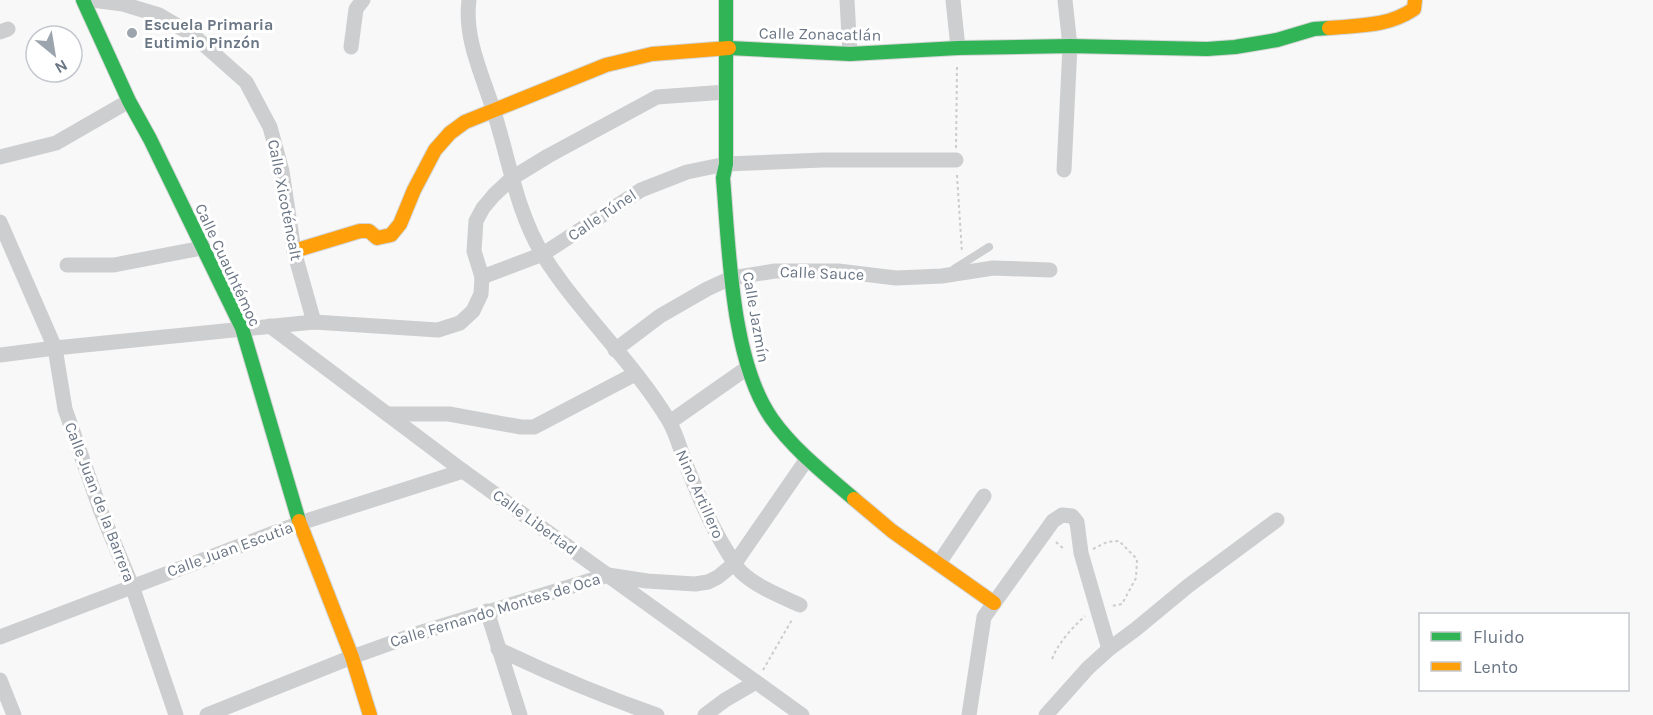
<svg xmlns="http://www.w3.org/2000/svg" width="1653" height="715" viewBox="0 0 1653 715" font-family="Karla,sans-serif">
<rect width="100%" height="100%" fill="#f8f8f8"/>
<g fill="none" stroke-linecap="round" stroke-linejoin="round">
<g stroke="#d4d5d6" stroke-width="16">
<g id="fast">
<path d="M83,0l46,101 21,38 92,189 57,193"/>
<path d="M726,0v164l-3,14c6,70 8,183 49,241 22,31 53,55 82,80"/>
<path d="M729,48l121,6 108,-6 112,-2 137,3 28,-2 42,-7 37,-11 15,-1"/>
</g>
</g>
<g stroke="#d4d5d6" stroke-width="16">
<g id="slow">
<path d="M1329,28c31,-3 58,-1 85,-19l1,-9"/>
<path d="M294,251l66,-20h9l8,7 14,-3 9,-11 14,-34 21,-40 15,-17 15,-11 141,-57 46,-11 77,-6"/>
<path d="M854,499l38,32 102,72"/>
<path d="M299,521l53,136 18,58"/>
</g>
</g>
<g stroke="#cbcccd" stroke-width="2" stroke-dasharray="3 3" stroke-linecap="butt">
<path d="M956,148l1,-81"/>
<path d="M957,175l5,78"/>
<path d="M1056,542l9,8"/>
<path d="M1093,549l14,-7 12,-1 18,18 -1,19 -14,26 -10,2"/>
<path d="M1052,659c7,-17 19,-30 33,-43"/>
<path d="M763,670l30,-52"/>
</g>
<path stroke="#cdcecf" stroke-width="8" d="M954,269l35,-22"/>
<g stroke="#cdcecf" stroke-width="15">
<path d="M92,0l31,4 36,11 34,20 53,47 24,45 12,44 12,80 20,71"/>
<path d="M469,0c-5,38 13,74 24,109 16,49 23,102 50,146 37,59 90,106 126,166 8,14 12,31 18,46 12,30 24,59 41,86 4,6 8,13 13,19 16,15 39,24 59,33"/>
<path d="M847,0l3,54"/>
<path d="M953,0l5,48"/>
<path d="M0,32l8,-3"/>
<path d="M351,47l5,-38 7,-9"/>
<path d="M0,157l56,-14 73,-42"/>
<path d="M1064,170l6,-124 -5,-46"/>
<path d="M0,222l55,126 10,61 35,100 32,77 44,129"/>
<path d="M67,265h47l88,-17"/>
<path d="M482,277l61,-23 98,-64 46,-18 39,-8 97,-4h133"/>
<path d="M270,326l193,145 339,244"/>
<path d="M615,350l45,-34 47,-27 24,-11 44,-7h63l58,7 46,-2 51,-8 57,2"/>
<path d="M0,355l55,-7 259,-26 124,8 22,-7 13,-12 8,-17 1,-17 -8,-26 2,-30 7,-13 11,-13 18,-17 36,-22 109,-59 69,-5"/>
<path d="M388,414h61l72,13h13l101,-53"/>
<path d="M670,422l77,-54"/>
<path d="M939,563l45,-67"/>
<path d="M487,611l33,104"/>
<path d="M0,637l300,-114 163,-52"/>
<path d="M498,649c52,25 104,47 159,66"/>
<path d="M0,680l14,35"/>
<path d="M207,715l145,-58 67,-24 189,-58 39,6 48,3 13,-2 10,-5 17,-14 72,-104"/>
<path d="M705,715l20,-15 31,-18"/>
<path d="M969,715l15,-98 69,-96 9,-6 10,1 5,6 4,31 28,96"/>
<path d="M1046,715l42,-47 21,-19 27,-20 52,-43 89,-66"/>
</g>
<use href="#fast" stroke="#30b455" stroke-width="14"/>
<use href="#slow" stroke="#ff9f0a" stroke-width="14"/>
</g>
<circle fill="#9ca4ad" stroke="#fff" stroke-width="2" cx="132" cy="33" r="6"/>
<g text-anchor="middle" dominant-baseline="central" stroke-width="6" stroke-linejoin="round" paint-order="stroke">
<g font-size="16" font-weight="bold" fill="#6b7685" stroke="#fff" text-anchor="start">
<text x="144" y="24">Escuela Primaria<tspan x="144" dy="18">Eutimio Pinzón</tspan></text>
</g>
<g font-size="16" fill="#6b7685" stroke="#fff">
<text transform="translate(820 34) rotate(1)">Calle Zonacatlán</text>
<text transform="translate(285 200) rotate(79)">Calle Xicoténcalt</text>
<text transform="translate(602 215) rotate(-34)">Calle Túnel</text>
<text transform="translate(228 265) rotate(65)">Calle Cuauhtémoc</text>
<text transform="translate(822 273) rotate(2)">Calle Sauce</text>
<text transform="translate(756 317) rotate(80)">Calle Jazmín</text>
<text transform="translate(700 494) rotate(66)">Nino Artillero</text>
<text transform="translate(100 502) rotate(69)">Calle Juan de la Barrera</text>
<text transform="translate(535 522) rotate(36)">Calle Libertad</text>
<text transform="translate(230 549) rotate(-20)">Calle Juan Escutia</text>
<text transform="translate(495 610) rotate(-17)">Calle Fernando Montes de Oca</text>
</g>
</g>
<rect x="1419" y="613" width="210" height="78" fill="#ffffff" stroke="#c4c8ce" stroke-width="1.5"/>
<rect x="1431" y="632" width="30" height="9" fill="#30b455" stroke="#c4c8ce" stroke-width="1.5"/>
<text x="1473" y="643" font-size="18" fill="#6b7685">Fluido</text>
<rect x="1431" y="662" width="30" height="9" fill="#ff9f0a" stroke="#c4c8ce" stroke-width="1.5"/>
<text x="1473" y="673" font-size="18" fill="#6b7685">Lento</text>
<g transform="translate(54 54) rotate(150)"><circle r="28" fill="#ffffff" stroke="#c4c8ce" stroke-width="1.5"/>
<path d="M0-4.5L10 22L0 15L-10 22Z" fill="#9ca4ad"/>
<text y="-9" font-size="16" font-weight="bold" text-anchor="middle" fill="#6b7685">N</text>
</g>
</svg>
